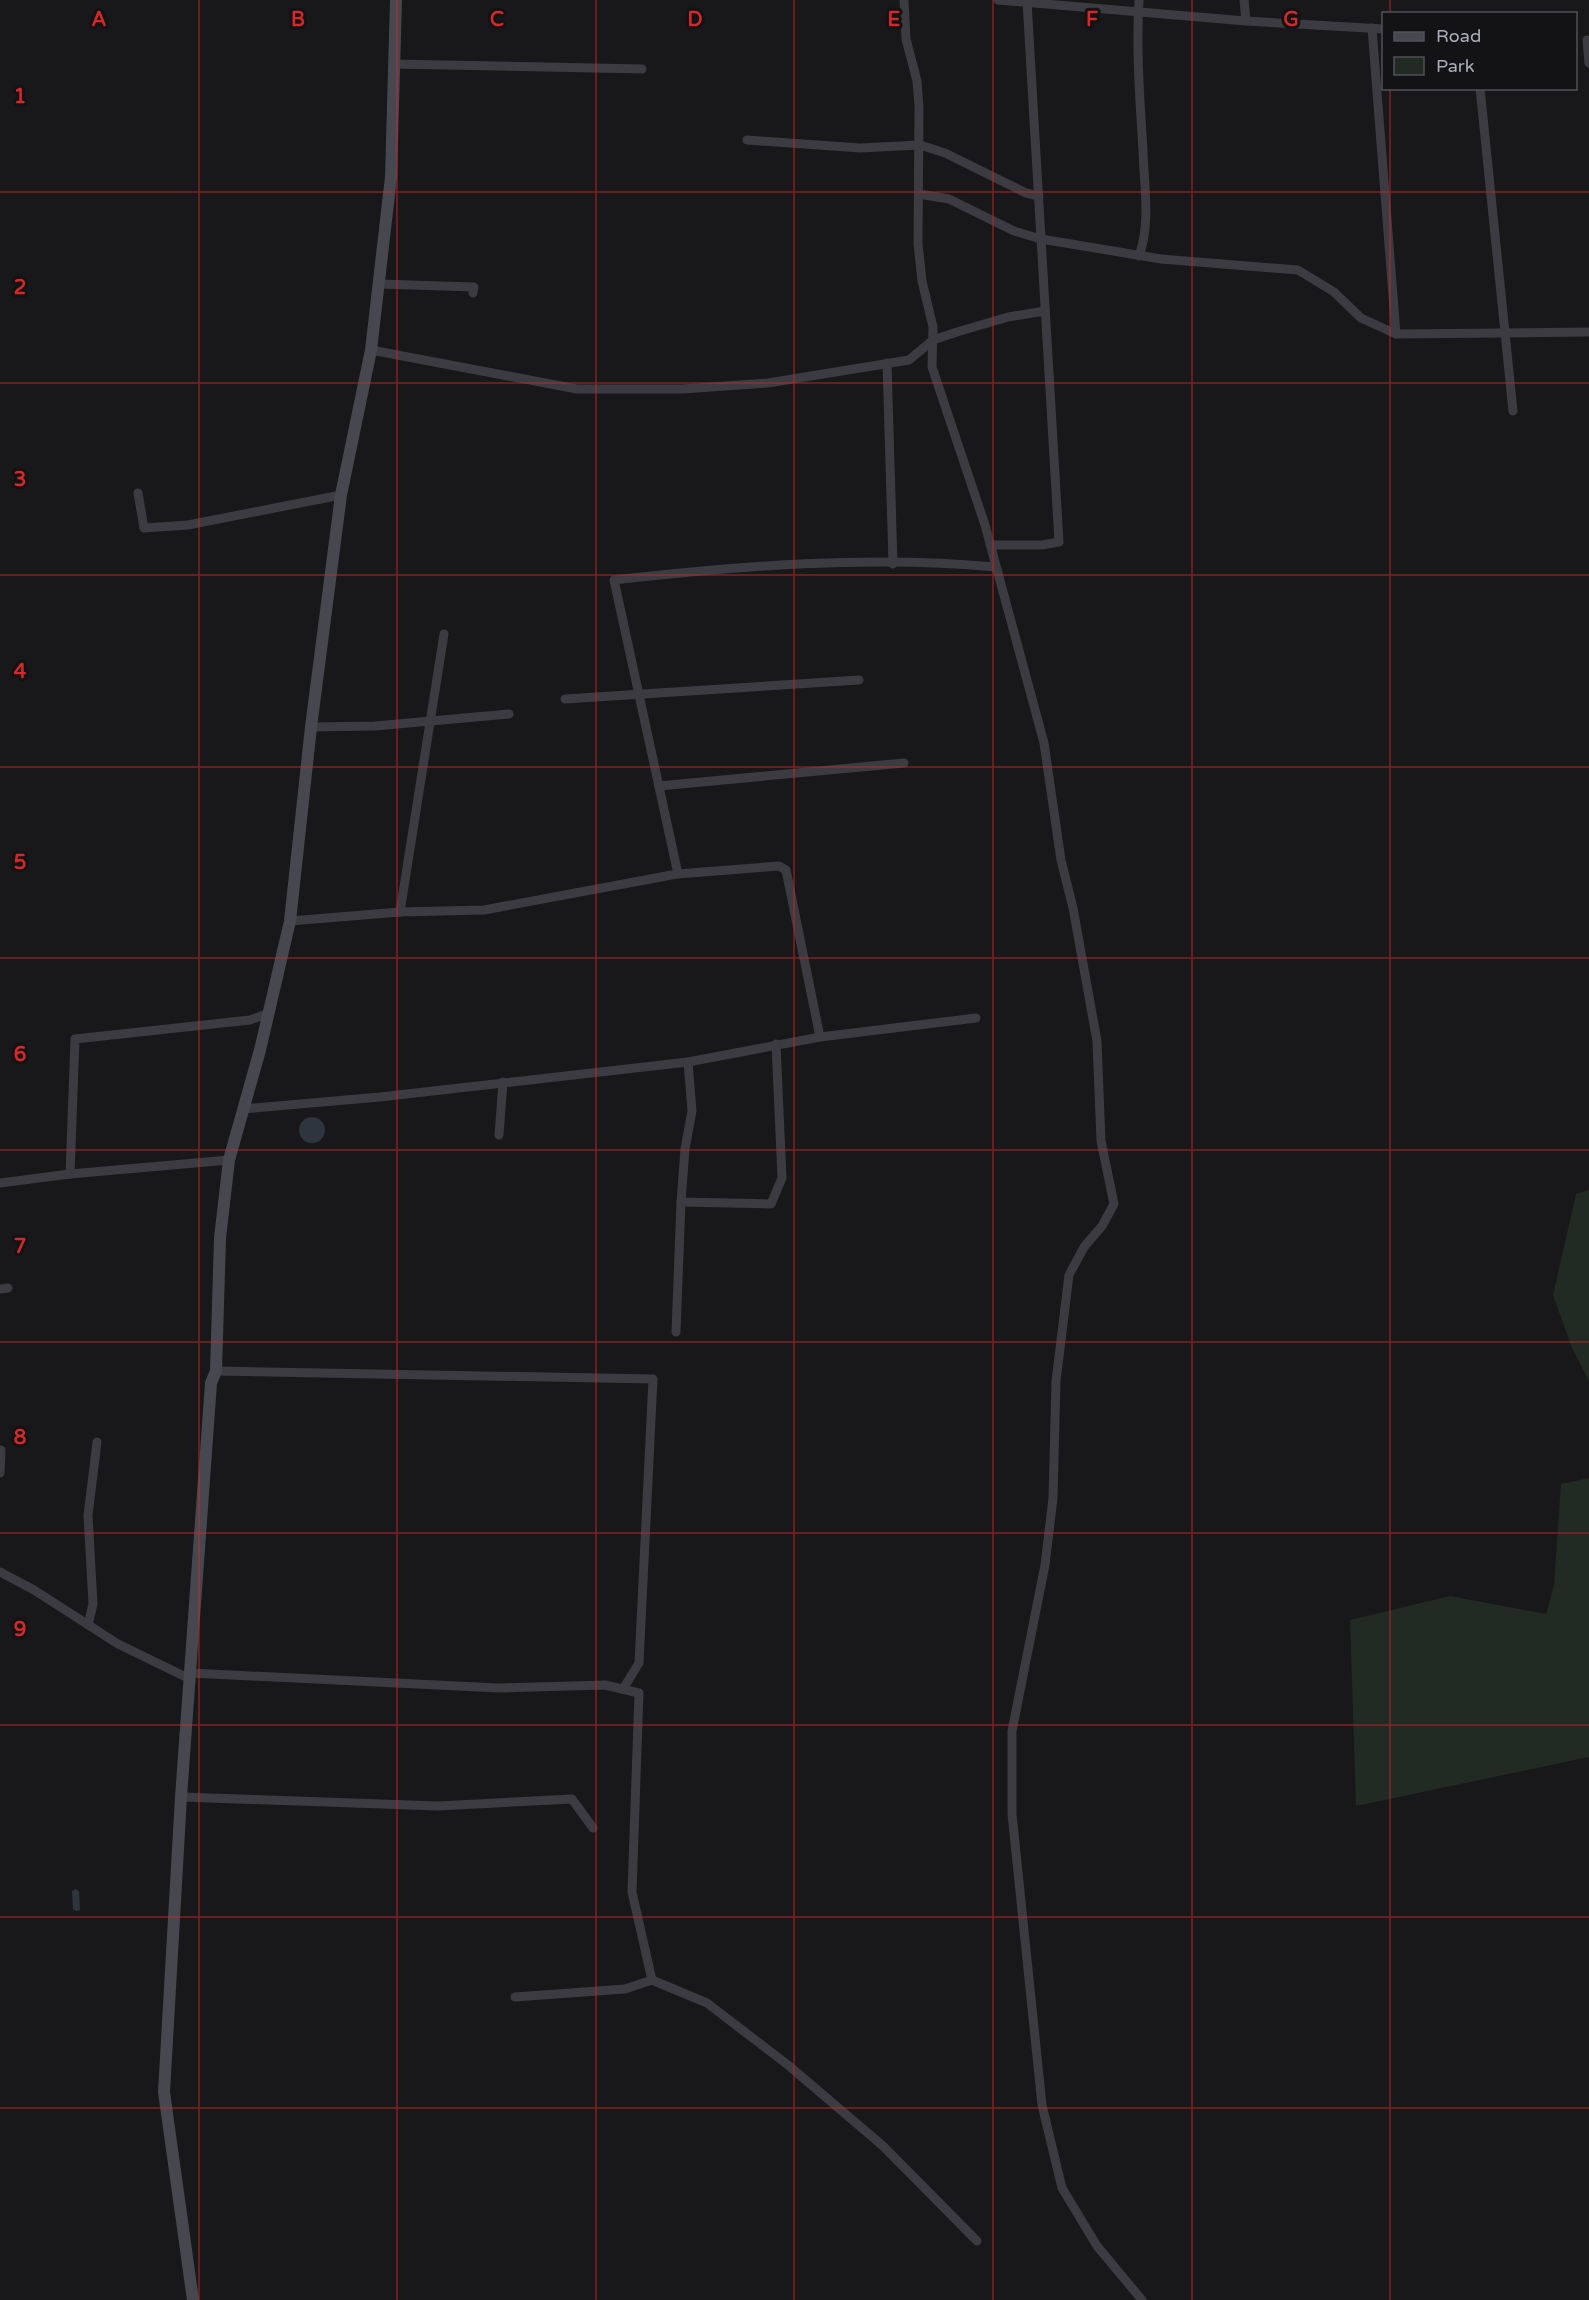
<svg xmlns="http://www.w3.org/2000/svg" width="1589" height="2300" viewBox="0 0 1589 2300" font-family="'Varela Round',sans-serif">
<rect width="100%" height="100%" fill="#18181a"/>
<g fill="#222a24">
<path d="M1589,1190v191l-17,-33 -19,-53 23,-101z"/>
<path d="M1589,1478v279l-233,49 -6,-186 100,-24 96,18 8,-29 7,-101z"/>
</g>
<g fill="#2f353e">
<circle cx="312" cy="1130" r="13"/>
<path d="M75,1889l4,2 1,19 -3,1 -4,-1 -1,-19z"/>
</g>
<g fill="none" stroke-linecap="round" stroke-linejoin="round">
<g stroke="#3b3b41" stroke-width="9">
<path d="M904,0l2,39 11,42 2,26 -1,137 4,37 11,46 -1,40 53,158 59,218 17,117 12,48 24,133 4,100 13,63 -12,22 -18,21 -15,28 -13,106 -3,117 -8,67 -33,166v83l30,291 20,83 35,58 45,54"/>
<path d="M998,0l248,21 138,8"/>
<path d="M1139,0c-3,51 1,101 4,151 1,35 8,72 -4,105"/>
<path d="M1244,0l2,21"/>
<path d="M1372,28l24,306"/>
<path d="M1587,40l2,23"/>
<path d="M393,64l249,5"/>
<path d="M1480,88l33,323"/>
<path d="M747,140l113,8 60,-3 25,8 81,40 13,3"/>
<path d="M919,194l30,5 65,32 27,8 120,20 137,11 36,22 27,26 35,16 193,-2"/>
<path d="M380,284l94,3 -1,6"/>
<path d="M371,350l206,39h106l85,-6 141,-23 24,-20 24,-8 51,-15 37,-6"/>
<path d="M887,363l6,201"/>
<path d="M138,493l6,35 44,-3 153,-30"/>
<path d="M990,545h52l17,-3 -32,-540"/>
<path d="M565,699l294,-19"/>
<path d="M311,727l64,-1 134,-12"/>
<path d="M659,786l245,-23"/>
<path d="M678,874l-64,-294c126,-14 255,-25 382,-13"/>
<path d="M400,912l44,-278"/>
<path d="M290,921l110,-9 84,-2 193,-36 102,-8 7,4 34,167"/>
<path d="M243,1109l137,-12 308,-35 132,-25 156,-19"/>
<path d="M499,1135l4,-53"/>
<path d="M70,1174l5,-135 175,-19 19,-7"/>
<path d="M0,1183l70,-9 159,-14"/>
<path d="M681,1202l90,2 11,-26 -6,-134"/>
<path d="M0,1289l8,-1"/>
<path d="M676,1332l5,-130 4,-53 7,-38 -4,-49"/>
<path d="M216,1371l437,8 -14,284 -16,26"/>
<path d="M0,1473l1,-23"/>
<path d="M0,1572l34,18 84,54 72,35"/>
<path d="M88,1625l5,-21 -5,-89 9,-73"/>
<path d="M190,1673l308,15 107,-3 34,8 -7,199 20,88"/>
<path d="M181,1797l257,9 134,-7 21,29"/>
<path d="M515,1997l110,-8 27,-9 55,23 81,62 95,81 94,95"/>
</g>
<path stroke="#47484f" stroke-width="12" d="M193,2300l-29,-208 17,-295 30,-414 5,-12 4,-133 9,-78 31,-110 30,-129 21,-194 30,-232 30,-145 20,-173 5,-177"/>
</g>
<path fill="none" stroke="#d62828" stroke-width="1.5" stroke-opacity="0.55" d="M199,0v2300M397,0v2300M596,0v2300M794,0v2300M993,0v2300M1192,0v2300M1390,0v14M1390,88v2212M0,192h1589M0,383h1589M0,575h1589M0,767h1589M0,958h1589M0,1150h1589M0,1342h1589M0,1533h1589M0,1725h1589M0,1917h1589M0,2108h1589"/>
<g font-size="20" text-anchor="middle" font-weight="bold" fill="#d62828" stroke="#131315" stroke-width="6" stroke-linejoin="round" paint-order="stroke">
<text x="99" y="26">A</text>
<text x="298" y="26">B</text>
<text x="497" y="26">C</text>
<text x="695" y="26">D</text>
<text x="894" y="26">E</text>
<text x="1092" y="26">F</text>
<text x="1291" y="26">G</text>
<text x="20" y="103">1</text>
<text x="20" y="294">2</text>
<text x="20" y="486">3</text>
<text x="20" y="678">4</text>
<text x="20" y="869">5</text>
<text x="20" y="1061">6</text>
<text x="20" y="1253">7</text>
<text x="20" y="1444">8</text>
<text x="20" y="1636">9</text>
</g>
<rect x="1382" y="12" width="195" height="78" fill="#131315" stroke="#505157" stroke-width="1.5"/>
<rect x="1394" y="32" width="30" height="9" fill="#47484f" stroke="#505157" stroke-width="1.5"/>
<text x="1436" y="42" font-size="18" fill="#abadb9">Road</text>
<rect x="1394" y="57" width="30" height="18" fill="#222a24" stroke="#505157" stroke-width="1.5"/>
<text x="1436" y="72" font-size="18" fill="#abadb9">Park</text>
</svg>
